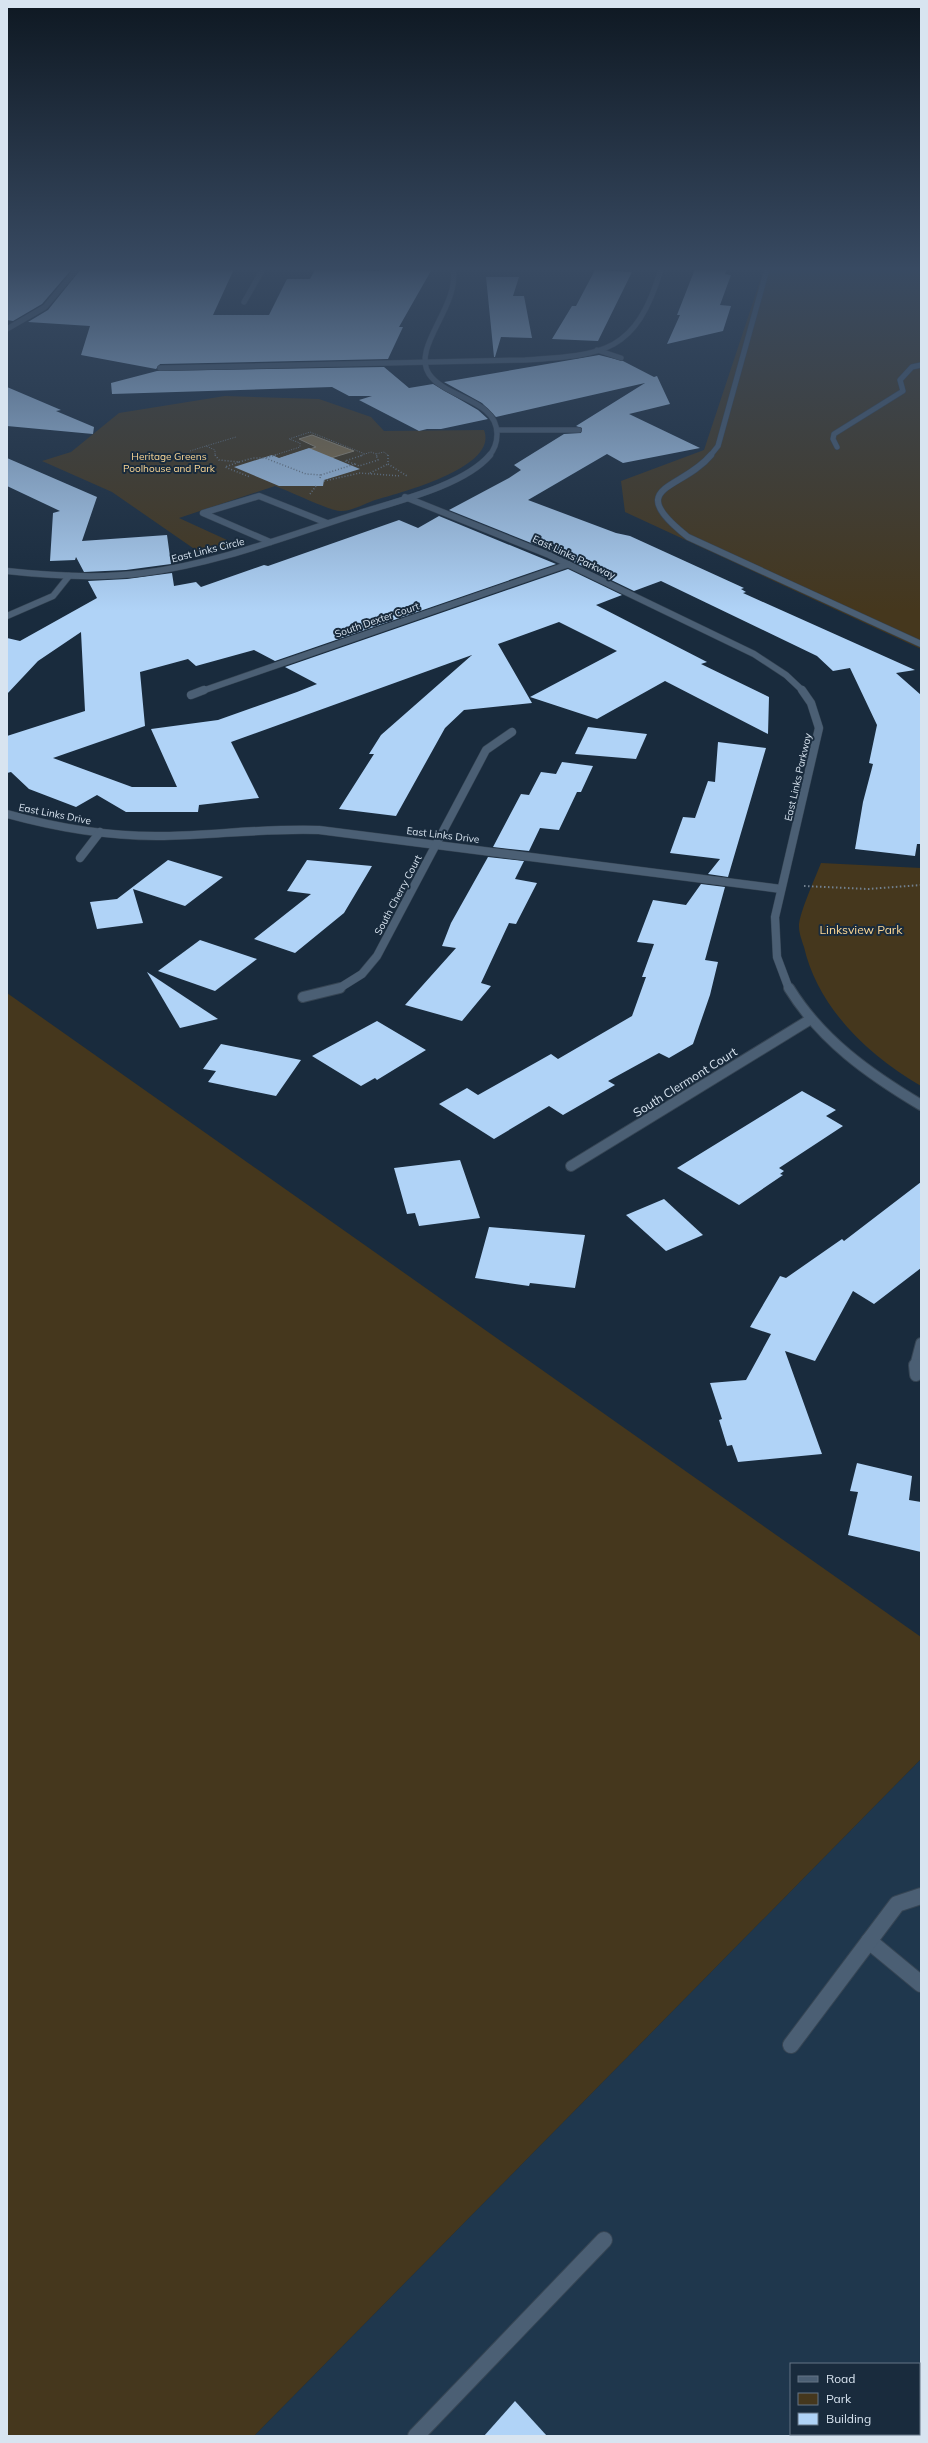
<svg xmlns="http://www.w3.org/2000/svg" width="928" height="2443" viewBox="0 0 928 2443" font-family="Mulish,sans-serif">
<rect width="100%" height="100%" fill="#192b3d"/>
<path fill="#1f374d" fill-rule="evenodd" d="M921,1759v677h-667zM791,2364h128v70h-128z"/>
<g fill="#45371d">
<path d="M764,269h157v380l-296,-137 -4,-31 83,-31z"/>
<path d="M225,396l94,3 52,18 13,14 100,-1c15,38 -86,63 -109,70 -9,3 -25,12 -35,11 -13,-1 -50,-20 -65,-25l-96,32 59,27 -35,10 -91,-63 -70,-31 29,-9 48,-39z"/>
<path d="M821,863l100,5v218c-53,-31 -103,-78 -117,-139 -2,-6 -5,-14 -5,-20 -1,-11 17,-51 22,-64z"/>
<path d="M7,993l914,644v122l-667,677h-247z"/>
</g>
<path fill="#89734b" stroke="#a1957c" d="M312,435l42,16 -43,13 -30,-6 35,-11 -17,-8z"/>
<g fill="#b0d3f7">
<path d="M7,269h65l-30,35 -29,17 -6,-1z"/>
<path d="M81,269h153l-21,46h56l18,-36h23l5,-9 65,1 -2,-2h54l-33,58h4l-15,32 -228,5 -4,5 -75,-14 9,-29 -62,-4 20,-12z"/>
<path d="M695,269h32l-2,5 6,1 -11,30 11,1 -8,25 -56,13 13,-29h-3z"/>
<path d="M595,270l37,2 -34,69 -46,-2 20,-33h4z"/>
<path d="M486,277h33l-6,19h11l8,42 -31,-1 -6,20h-1z"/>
<path d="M599,355l24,6 31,16 3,-1 13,28 -41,10 71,34 -77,15 -16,-9 -79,46 88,33 14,3 114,52 -3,1 5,3 -3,1 172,77 -19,3 25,22v149h-4l-2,12 -60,-7 8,-47 10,-38 -4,-1 8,-38 -27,-57 -17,3 -16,-15 -156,-75 -27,10 -83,-40 -102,-41 60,-32 12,-8 -7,-5 50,-31 17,-1 1,-5 -6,-2 69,-43 -149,34 -14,-14 -38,-21z"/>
<path d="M384,367l25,21 24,-4 45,26 10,9 -47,10h-14l-8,2 -60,-31 13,-4h-23l-17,-9 -220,7 -1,-11 46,-12z"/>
<path d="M7,387l54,23 -5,1 38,16 -1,7 -86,-8z"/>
<path d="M309,448l51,21 -36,11 -1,6h-44l-45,-19 38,-12 7,3z"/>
<path d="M7,458l90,39 -15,44 85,-6 4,29 -45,6 -42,2 -8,-15 -1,3 -25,1 3,-48 7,-2 -53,-25z"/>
<path d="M439,516l117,48 -281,97 -21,-11 -58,16 -8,-7 -48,13 5,54 -92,32 79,29h45l-26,-58 67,-9 79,-28 20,-8 -32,-17 283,-98 54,26 -26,10 111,57 -6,2 68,33 -1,37 -103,-53 -68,38 -67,-22 87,-46 -58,-29 -61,22 34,59 -68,7 -19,18 -49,88 -57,-7 35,-55h-5l12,-19 91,-80 -241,87 28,56 -60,7 -1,7h-72l-29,-17 -21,12 -47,-18 -18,-17 -4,1v-37l78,-25 -4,-79 -43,29 -31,33v-56l13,3 77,-43 -9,-17 39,-2 45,-6 2,13 22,-4 5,5 63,-22 4,1 131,-46 19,8z"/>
<path d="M588,727l59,7 -11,25 -61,-5z"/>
<path d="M718,742l48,6 -38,129 -20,-3 12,-15 -50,-6 13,-36 12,1 13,-37 7,1z"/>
<path d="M562,762l31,4 -12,26h-4l-18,38 -19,-2 -11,23 -36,-4 28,-53 8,1 12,-23 15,2z"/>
<path d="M488,857l36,4 -9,18 22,4 -21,41 -7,-1 -28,60 10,3 -29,35 -57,-16 51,-57 -14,-2 9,-23z"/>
<path d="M168,860l55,17 -38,29 -52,-17 10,34 -46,6 -7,-27 27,-3z"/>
<path d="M307,860l65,6 -28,47 -49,40 -41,-14 57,-45 -24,-3z"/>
<path d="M701,884l24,3 -20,73 13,2 -8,33 -17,49 -24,14 -10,-5 -51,28 7,4 -52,30 -14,-9 -55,33 -55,-35 28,-16 11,7 73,-41 7,5 74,-43 14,-39h-4l12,-33 -17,-2 16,-42 33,5z"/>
<path d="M200,940l57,19 -42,32 -57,-20z"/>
<path d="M147,972l71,47 -38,9z"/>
<path d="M377,1021l49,29 -49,30 -2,-2 -14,8 -49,-30z"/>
<path d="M221,1044l80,16 -25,36 -68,-14 8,-11 -13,-2z"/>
<path d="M802,1091l34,19 -10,6 17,10 -64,42 5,3 -4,3 3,1 -44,30 -62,-37z"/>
<path d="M460,1160l20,58 -61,8 -4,-13 -8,1 -13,-46z"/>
<path d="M921,1182v86l-47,36 -21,-13 -38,70 -30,-10 37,103 -84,8 -6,-17 -5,1 -8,-26 3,-1 -12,-36 36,-3 25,-46 -21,-7 30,-51 6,2 56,-39 2,2z"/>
<path d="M664,1199l39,36 -37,16 -40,-36z"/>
<path d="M489,1227l96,8 -10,53 -45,-5 -1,3 -54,-8z"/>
<path d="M857,1463l55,13 -3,24 12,2v50l-73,-17 10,-43 -8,-1z"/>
<path d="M515,2401l32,35h-63z"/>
</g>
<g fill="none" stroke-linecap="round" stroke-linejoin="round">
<g stroke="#364554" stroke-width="6">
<g id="lane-far2">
<path d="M837,447l-4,-8 1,-5 69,-43 -3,-11 12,-13 9,-2"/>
<path d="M710,456l8,-10 49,-177"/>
</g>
</g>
<g stroke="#364554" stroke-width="7">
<g id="lane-far1">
<path d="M711,455c-30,36 -89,30 -23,82l233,107"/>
<path d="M270,542l-67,-29 56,-17 68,27"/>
</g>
</g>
<g stroke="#364554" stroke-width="18">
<g id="lane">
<path d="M869,1941l52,43"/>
<path d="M791,2045l106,-141 24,-8"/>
<path d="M416,2436l188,-196"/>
</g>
</g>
<g stroke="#364554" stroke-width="6">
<g id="street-far4">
<path d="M453,269c7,37 -42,78 -24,105 17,25 68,25 68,60 0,9 -2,15 -8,22"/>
<path d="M244,302l19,-33"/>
<path d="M7,329l38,-22 32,-38"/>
<path d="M597,350l24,8"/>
<path d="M160,368l365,-8c80,-5 111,-7 136,-91"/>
<path d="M498,430h81"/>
</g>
</g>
<g stroke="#364554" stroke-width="7">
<g id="street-far3">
<path d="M405,497l144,58 205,99 32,21 17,16"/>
<path d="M7,571c45,5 91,8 136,2 71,-9 139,-35 207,-57 39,-13 113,-29 140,-61"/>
<path d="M7,616l46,-20 16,-20"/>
<path d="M202,691l367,-127"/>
</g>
</g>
<g stroke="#364554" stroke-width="9">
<g id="street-far2">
<path d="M191,695l13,-5"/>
<path d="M7,814c51,14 103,23 157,22 52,-1 103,-8 155,-6l462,59"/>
<path d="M80,858l20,-26"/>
<path d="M338,989l24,-15 15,-18 109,-206 26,-18"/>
<path d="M789,989l-12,-32 -2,-40 44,-189 -8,-25 -9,-13"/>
</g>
</g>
<g stroke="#364554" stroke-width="12">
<g id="street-far1">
<path d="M789,988c32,52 80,86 132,117"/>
<path d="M303,997l37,-9"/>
<path d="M571,1166l240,-147"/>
<path d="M915,1366l6,-23"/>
</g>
</g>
<g stroke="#364554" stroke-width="14">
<path id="street" d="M915,1365l1,10"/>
</g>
<g stroke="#728190" stroke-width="1" stroke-dasharray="1 1.5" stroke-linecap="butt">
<path d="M206,446l30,-9"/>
<path d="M190,451l16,-5 9,4v6"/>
<path d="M272,456l28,-9v-4l-11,-4 21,-7 55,22 6,-2 5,2"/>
<path d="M360,456l5,-2"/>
<path d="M377,456l-1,-2 8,-2 5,4"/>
</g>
<g stroke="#728190" stroke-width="1.5" stroke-dasharray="1 2" stroke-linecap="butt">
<path d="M215,455l4,5 20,2 -14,5 25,10"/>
<path d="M276,455l-11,3 41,16 15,1"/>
<path d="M388,455v9l19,12"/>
<path d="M239,462l14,-4h12"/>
<path d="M355,464l-10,-3 18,-6"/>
<path d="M370,473l18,-9"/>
<path d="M320,478l1,-3 34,-11 4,2 19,-6 -2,-5"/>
<path d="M324,481l36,-8 41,3"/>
<path d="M310,494l6,-8"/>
</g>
<path stroke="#728190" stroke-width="2" stroke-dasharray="1.5 2.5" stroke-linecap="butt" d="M804,886l64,3 53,-4"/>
<use href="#lane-far2" stroke="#4b5f74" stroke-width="5"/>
<use href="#lane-far1" stroke="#4b5f74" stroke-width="6"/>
<use href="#lane" stroke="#4b5f74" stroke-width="16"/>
<use href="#street-far4" stroke="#4b5f74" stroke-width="5"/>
<use href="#street-far3" stroke="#4b5f74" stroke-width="6"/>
<use href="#street-far2" stroke="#4b5f74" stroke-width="8"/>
<use href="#street-far1" stroke="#4b5f74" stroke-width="10"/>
<use href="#street" stroke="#4b5f74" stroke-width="12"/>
</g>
<linearGradient id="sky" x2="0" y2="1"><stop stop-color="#0e1822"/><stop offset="0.44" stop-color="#384a62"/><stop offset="1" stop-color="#384a62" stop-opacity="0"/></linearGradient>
<rect width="928" height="611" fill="url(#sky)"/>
<g text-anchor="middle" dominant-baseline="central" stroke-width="4" stroke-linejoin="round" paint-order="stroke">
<g font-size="10" fill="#fed997" stroke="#192b3d">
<text x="169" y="456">Heritage Greens<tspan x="169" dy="12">Poolhouse and Park</tspan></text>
</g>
<g font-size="10" fill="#d8e4f0" stroke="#192b3d">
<text transform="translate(208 550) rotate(-14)">East Links Circle</text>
<text transform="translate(574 557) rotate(25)">East Links Parkway</text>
<text transform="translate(377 620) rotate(-19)">South Dexter Court</text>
<text transform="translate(798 777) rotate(-77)">East Links Parkway</text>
<text transform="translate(55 814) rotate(11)">East Links Drive</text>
<text transform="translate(443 835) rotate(7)">East Links Drive</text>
<text transform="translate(398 895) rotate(-62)">South Cherry Court</text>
</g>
<g font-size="12" fill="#fed997" stroke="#192b3d">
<text x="861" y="929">Linksview Park</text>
</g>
<g font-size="12" fill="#d8e4f0" stroke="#192b3d">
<text transform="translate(685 1082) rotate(-32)">South Clermont Court</text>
</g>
</g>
<rect width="928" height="2443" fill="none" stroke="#d8e4f0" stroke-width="16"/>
<rect x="790" y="2363" width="130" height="72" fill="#192b3d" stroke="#657585"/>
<rect x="798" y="2376" width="20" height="6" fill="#4b5f74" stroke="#657585"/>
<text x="826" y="2383" font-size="12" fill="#d8e4f0">Road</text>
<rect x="798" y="2393" width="20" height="12" fill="#45371d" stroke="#657585"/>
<text x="826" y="2403" font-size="12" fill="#d8e4f0">Park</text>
<rect x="798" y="2413" width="20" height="12" fill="#b0d3f7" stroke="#657585"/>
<text x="826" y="2423" font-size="12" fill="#d8e4f0">Building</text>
</svg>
